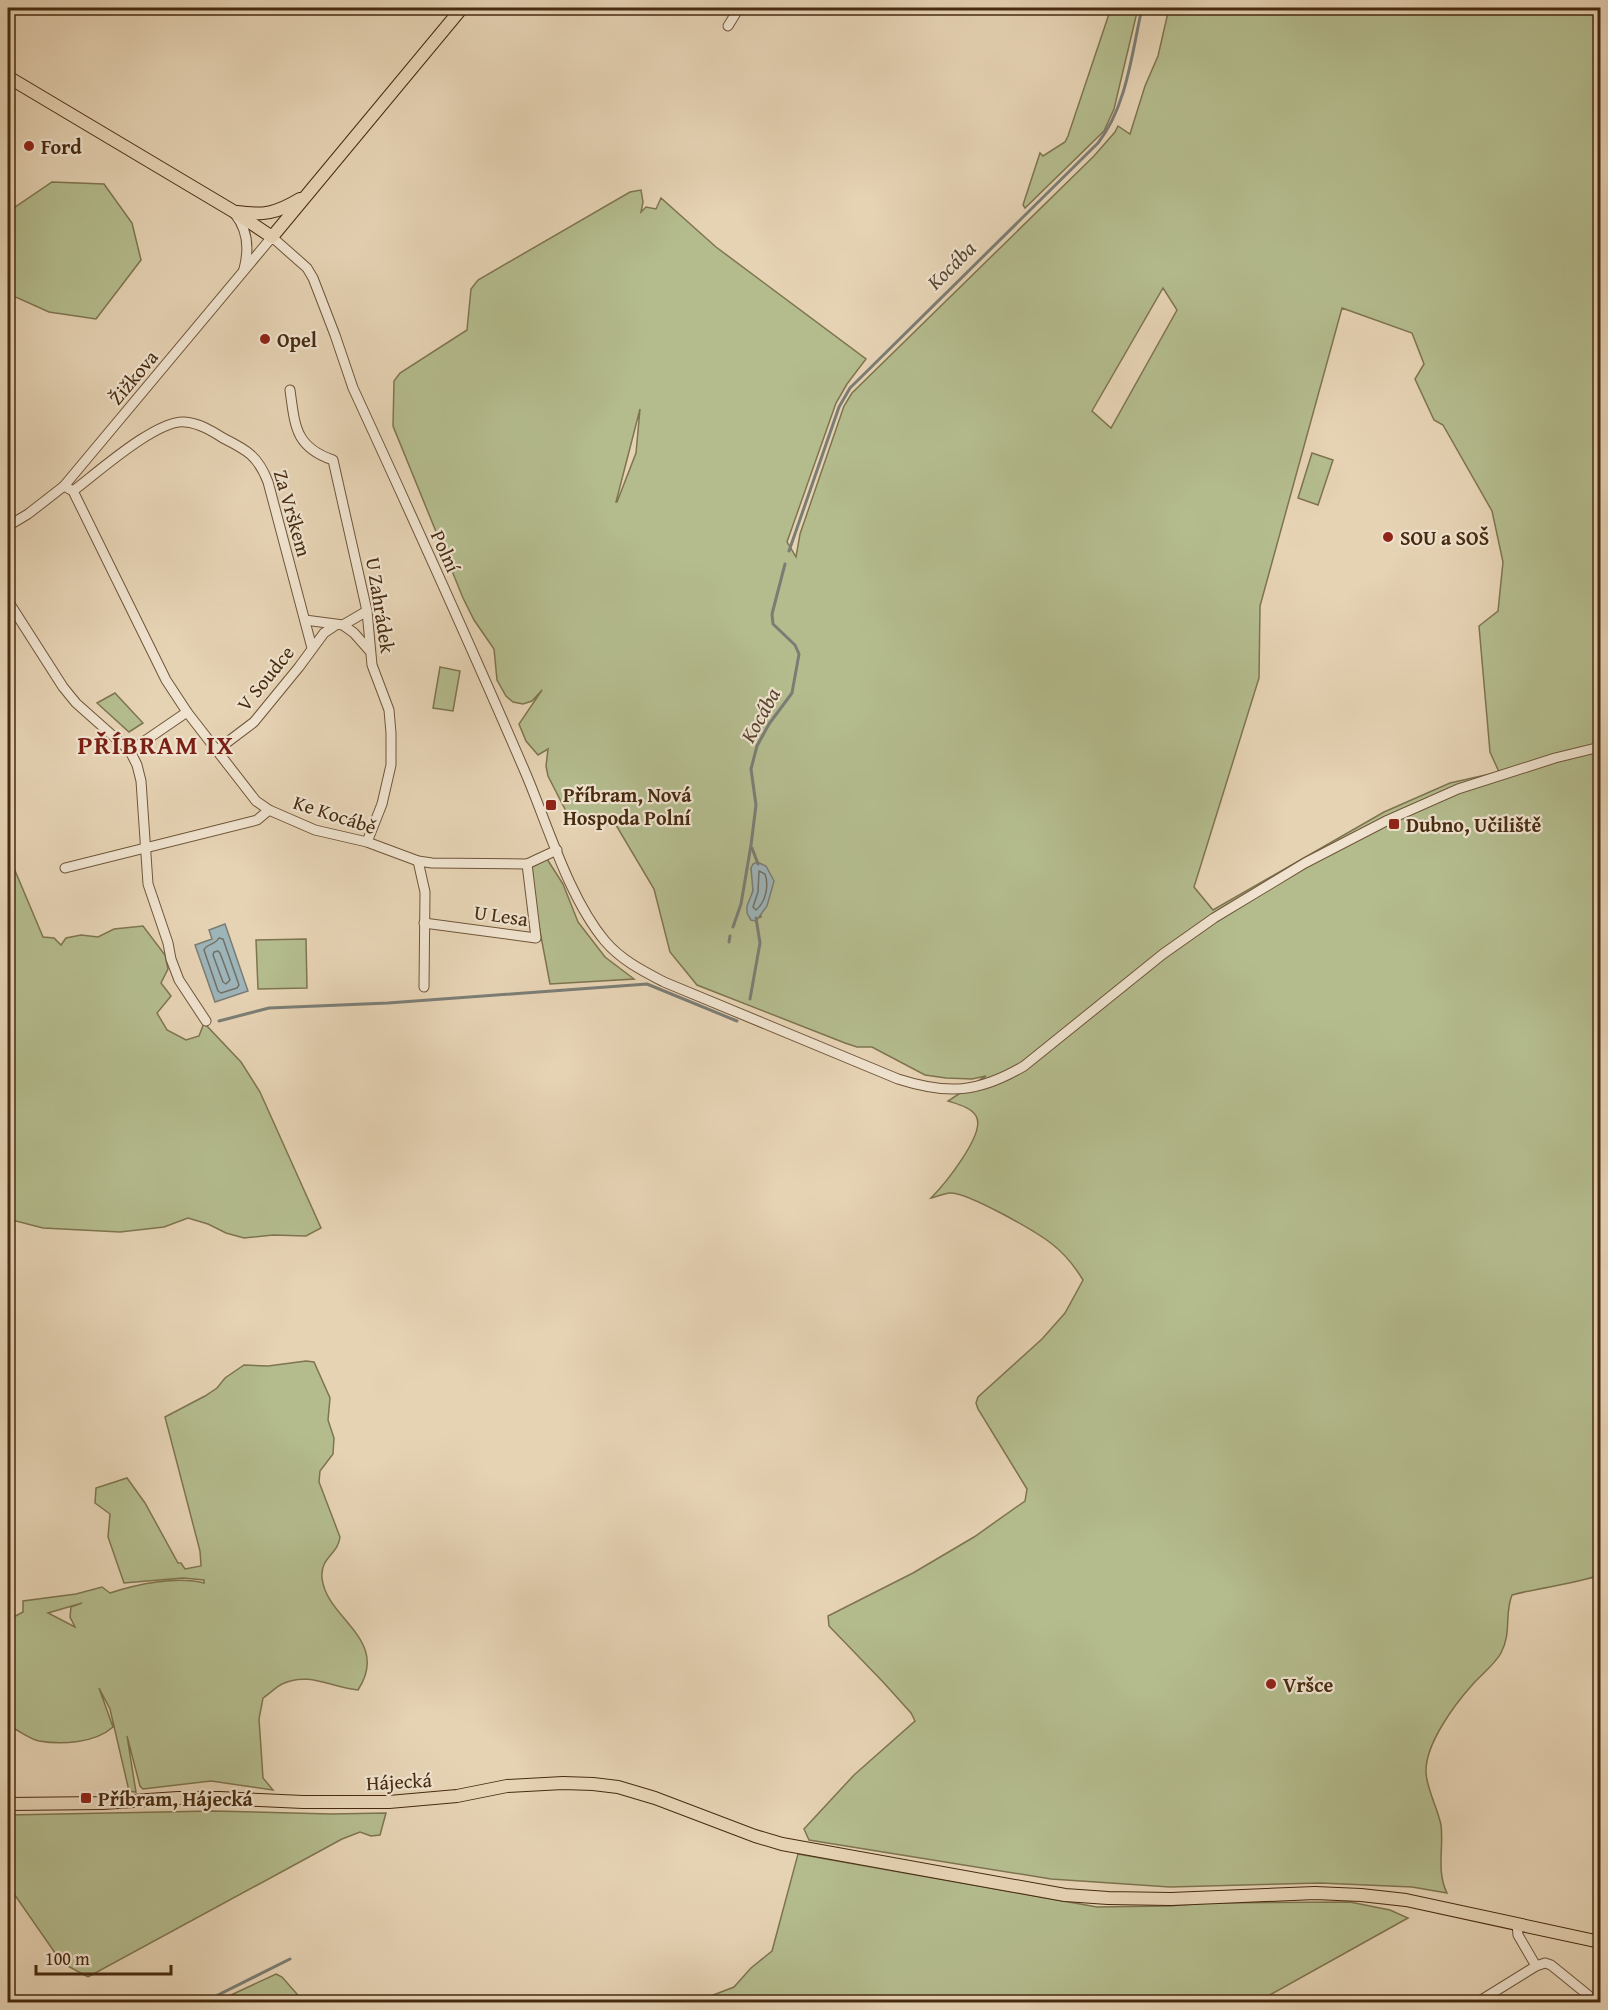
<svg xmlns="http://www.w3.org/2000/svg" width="1608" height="2010" viewBox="0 0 1608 2010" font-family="'Gentium Book Plus',serif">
<rect width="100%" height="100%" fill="#e6d3b4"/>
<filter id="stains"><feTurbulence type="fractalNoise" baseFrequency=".00333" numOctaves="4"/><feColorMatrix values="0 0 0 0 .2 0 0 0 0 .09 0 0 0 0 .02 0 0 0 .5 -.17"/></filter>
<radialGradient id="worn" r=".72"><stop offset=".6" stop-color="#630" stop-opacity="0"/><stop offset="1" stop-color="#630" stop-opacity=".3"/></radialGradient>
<g fill="#b4bc8e" stroke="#7e744f" stroke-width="1.5" fill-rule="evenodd">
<path d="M1111,8h27l-24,101 -10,22 -79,77 -2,-3 17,-52 3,3 22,-14 3,-6z"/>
<path d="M1169,8h431v1567c-29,10 -59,12 -88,20 -8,20 0,37 -11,58 -6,11 -19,21 -28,31 -18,20 -48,60 -47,88 0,15 12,37 15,53 3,22 -5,46 6,68l-35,-6 -92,-4 -150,4 -119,-8 -242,-39 -5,-11 50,-54 61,-54 -4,-8 -27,-30 -55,-57 -1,-10 85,-43 61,-36 51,-36 2,-12 -49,-80 -2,-6 2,-6 64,-58 23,-26 18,-33c-8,-13 -18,-26 -31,-36 -15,-12 -86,-53 -103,-51 -6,1 -13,4 -18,5 12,-12 56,-65 45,-82 -5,-9 -19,-12 -28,-15l38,-25 -14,3 -26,-1 -21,-3 -53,-28h-15l-12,-4 -148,-58 -27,-33 -16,-63 -38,-64 -37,-1 -8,-3 -23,-45 -2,-10 2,-17 -10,6 -12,-14 -7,-17 23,-34 -10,11 -9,3 -10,-2 -7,-6 -9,-16 -3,-31 -20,-29 -11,-22 -70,-172 1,-45 6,-8 67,-43 4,-41 7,-9 152,-88 11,-2 2,12 -2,10 5,-5 10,2 5,-11 55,49 150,112 -19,25 -11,19 -49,139 9,15 4,-23 44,-128 8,-13 242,-237 21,-24 3,-6 12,8 15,-48 13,-30zM1163,288l14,22 -66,118 -19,-17zM1342,308l70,25 12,31 -9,15 19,41 9,5 49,86 11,51 -5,49 -19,15 11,126 9,20 -49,11 -66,29 -171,98 -19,-23 65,-209 1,-72zM640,409l-4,44 -19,49h-1zM751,868l10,49 -10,3c-7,-12 0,-18 2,-30 1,-7 -1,-15 -2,-22z"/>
<path d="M52,182l52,2 28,39 9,37 -45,59 -47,-7 -38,-17 -3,-5v-78z"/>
<path d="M1312,453l21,7 -15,45 -20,-7z"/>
<path d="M440,667l20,4 -7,40 -20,-3z"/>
<path d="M115,693l28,30 -14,9 -32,-29z"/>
<path d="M8,854l35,83 11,1 7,7 5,-7 15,-3 17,2 16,-8 29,-3 22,29 3,14 -7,14 10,13 -14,17 10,17 19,10 13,-4 5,-13 37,39 19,30 61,136 -15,8 -33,-1 -29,3 -18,-5 -18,-9 -20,-6 -24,9 -44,5 -77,-4 -27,-7 -8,2z"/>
<path d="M547,859l16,25 15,38 27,35 29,22 -84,5 -15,-79 -3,-38z"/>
<path d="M306,939l1,49 -49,1 -2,-49z"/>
<path d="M306,1361l8,1 16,36 -2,22 6,18 -1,16 -13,17 -1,11 21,55c-2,18 -20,20 -18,41 4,41 69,61 36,112 -26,-2 -49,-19 -76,-6 -6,3 -13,10 -19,14l-4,21 4,59 10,12 -62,-9 -68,8 -3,-3 -13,-50 9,56 -7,-1 -19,-82 -11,-21 14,39c-18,16 -51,18 -74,14 -9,-2 -18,-9 -26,-13l-5,1v-109l15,-8v-11l53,-7 26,-7 8,6c27,-9 67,-17 94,-10v-3l-21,-2 -59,5 -16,-46 2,-23 -15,-11 1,-15 31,-10 18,25 33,60h3l4,6 16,-3 -1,-15 -35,-134 40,-21 12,-8 8,-10 19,-13 24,1zM82,1603l-11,4 -1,10 5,10 -27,-14z"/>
<path d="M213,1811l118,3 55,-1 -6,22 -9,1 -11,-4 -18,7 -254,138 -26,-14 -50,-72 -4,-10v-66z"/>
<path d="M798,1854l299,53 72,-1 39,-3 142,-1 40,8 18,8 -151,84h-562l39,-15 17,-19 21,-17z"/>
<path d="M276,1974l6,3 22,25h-88z"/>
</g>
<g fill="#9db4b9" stroke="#7b7d75" stroke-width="1.5">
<path d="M757,862l9,4 8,15 -7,25 -11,15 -5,-1 -4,-7v-7l6,-15 -2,-23 2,-4z"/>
<path d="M225,924l23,67 -33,11 -20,-57 17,-6 -3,-9z"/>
</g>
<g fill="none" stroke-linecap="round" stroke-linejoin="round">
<g stroke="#727064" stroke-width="1.5">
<path d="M759,871l6,3c4,11 1,28 -9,36l-3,-3 5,-15z"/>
<path d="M219,938l4,1 16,46 -2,3 -16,5 -3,-2 -14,-41c2,-6 11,-5 15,-12z"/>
<path d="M218,951l2,2 10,27 -4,4 -3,-2 -10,-27 1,-3z"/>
</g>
<g stroke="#7b7d75" stroke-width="3">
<path d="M789,551l50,-144 11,-19 248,-245c29,-37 34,-91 44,-135"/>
<path d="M752,848l6,16"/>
<path d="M733,927l8,-23 10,-59 5,-40 -5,-36 6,-23 12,-22 23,-31 7,-39 -4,-9 -22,-21 -1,-10 13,-50"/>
<path d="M729,942l1,-6"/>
<path d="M750,999l10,-56 -4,-25"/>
<path d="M219,1021l50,-13 119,-5 259,-19 90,37"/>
<path d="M204,2002l86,-43"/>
</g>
<g stroke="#6f5539" stroke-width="11">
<g id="minor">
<path d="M728,26l11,-18"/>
<path d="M235,214c13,16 14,36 9,55"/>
<path d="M290,390c5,36 5,57 43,70l34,151 5,54 17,45 2,23v32l-9,39 -15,38"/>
<path d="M64,486l9,5 93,189 21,32 69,89 13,9 46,20 52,12 51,19 14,2 95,1 30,-14"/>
<path d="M73,491c24,-18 84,-72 112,-69 14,1 27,9 38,16 24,12 35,18 45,44l44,166"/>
<path d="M8,526l20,-12 36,-28 208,-249 35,31 6,10 22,57 18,53c59,128 117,256 173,386 22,52 43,124 79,167 16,19 38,30 59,41l234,97c50,16 80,14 126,-13l139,-112 51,-36 91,-55 83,-43 70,-31 97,-31 45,-11"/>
<path d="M8,601l55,86 13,16 54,48 7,14 4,16 7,103 20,59 3,16 8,21 27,41"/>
<path d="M305,620l38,5 24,-14"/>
<path d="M343,625l11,8 15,17"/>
<path d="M217,750l37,-28 45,-55 25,-34 12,-8"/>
<path d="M130,751l57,-39"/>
<path d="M418,861l7,31 -1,95"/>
<path d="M65,868l192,-48 12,-10"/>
<path d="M424,923l112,15 -9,-74"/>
<path d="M1517,1924l1,11 18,31"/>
<path d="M1478,2002l58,-36 9,-3 6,2 37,30 -5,7"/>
</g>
</g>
<g stroke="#472b10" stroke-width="14">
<g id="major">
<path d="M8,77l225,134 39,26 190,-229"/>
<path d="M237,212c26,4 40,1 63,-13"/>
<path d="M8,1804l95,-1 75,-5h42l83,4h86l68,-6 50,-10 56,-3 30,1 25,3 37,11 100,38 27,8 283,51 43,3 63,1 144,-6 46,2 45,5 194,42"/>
</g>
</g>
<use href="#minor" stroke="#efe2ce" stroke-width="9"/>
<use href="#major" stroke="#e6d3b4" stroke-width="12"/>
</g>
<g fill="#8f2418" stroke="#efe2ce" stroke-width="2">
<circle cx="29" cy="146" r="6"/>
<circle cx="265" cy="339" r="6"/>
<circle cx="1388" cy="537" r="6"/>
<rect x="545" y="799" width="12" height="12" rx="3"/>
<rect x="1388" y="818" width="12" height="12" rx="3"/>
<circle cx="1271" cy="1684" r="6"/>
<rect x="80" y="1792" width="12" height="12" rx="3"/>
</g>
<g text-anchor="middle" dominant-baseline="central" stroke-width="4.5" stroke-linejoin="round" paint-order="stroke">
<g font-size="20" font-weight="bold" fill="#472b10" stroke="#efe2ce" text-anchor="start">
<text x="41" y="146">Ford</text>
<text x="277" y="339">Opel</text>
<text x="1400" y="537">SOU a SOŠ</text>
<text x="563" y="794">Příbram, Nová<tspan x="563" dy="23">Hospoda Polní</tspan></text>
<text x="1406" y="824">Dubno, Učiliště</text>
<text x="1283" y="1684">Vršce</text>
<text x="98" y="1798">Příbram, Hájecká</text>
</g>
<g font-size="20" fill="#472b10" stroke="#efe2ce">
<text transform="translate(133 377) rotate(-50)">Žižkova</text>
<text transform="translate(293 513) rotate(74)">Za Vrškem</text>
<text transform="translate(446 551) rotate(66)">Polní</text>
<text transform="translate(381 605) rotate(81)">U Zahrádek</text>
<text transform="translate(265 678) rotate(-51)">V Soudce</text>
<text transform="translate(335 814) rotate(18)">Ke Kocábě</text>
<text transform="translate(501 915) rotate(8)">U Lesa</text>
<text transform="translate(399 1781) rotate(-3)">Hájecká</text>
</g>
<g font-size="21" font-style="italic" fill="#584632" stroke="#efe2ce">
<text transform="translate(951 265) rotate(-45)">Kocába</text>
<text transform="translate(760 715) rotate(-61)">Kocába</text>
</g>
<g font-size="26" font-weight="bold" letter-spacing="1.5" fill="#7a1f14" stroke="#efe2ce">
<text x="156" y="744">PŘÍBRAM IX</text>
</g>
</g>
<rect width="1608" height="2010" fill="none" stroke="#e6d3b4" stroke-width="30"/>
<rect x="9" y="9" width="1590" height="1992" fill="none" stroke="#472b10" stroke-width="3"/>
<rect x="15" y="15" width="1578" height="1980" fill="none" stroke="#472b10" stroke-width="1.5"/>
<path d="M36 1965v9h135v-9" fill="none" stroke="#472b10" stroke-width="3"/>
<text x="45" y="1965" font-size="18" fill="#472b10" stroke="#efe2ce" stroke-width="4.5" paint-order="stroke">100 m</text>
<rect width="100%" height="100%" filter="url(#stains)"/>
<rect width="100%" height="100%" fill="url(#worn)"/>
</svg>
